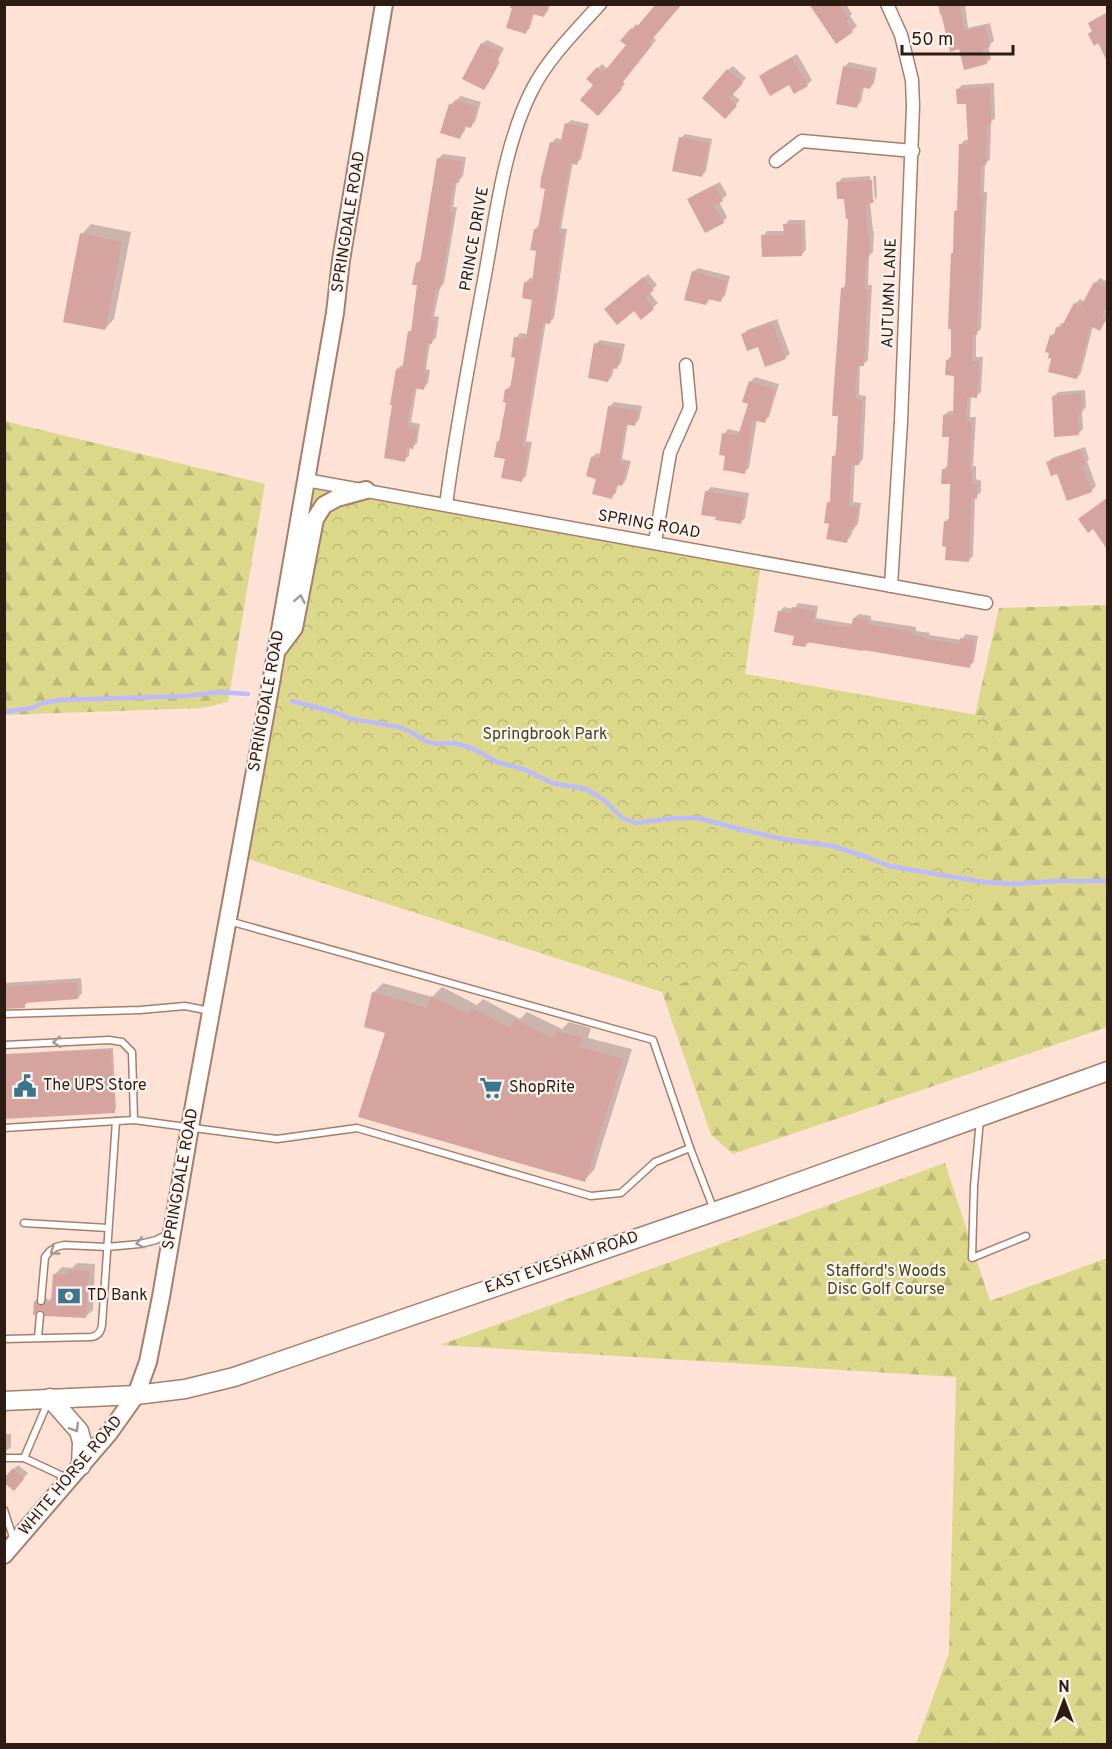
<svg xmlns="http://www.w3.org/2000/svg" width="1112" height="1749" viewBox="0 0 1112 1749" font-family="Overpass,sans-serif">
<defs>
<pattern id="forest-firs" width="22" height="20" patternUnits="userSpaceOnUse" patternTransform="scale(1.5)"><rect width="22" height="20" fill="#dcd88a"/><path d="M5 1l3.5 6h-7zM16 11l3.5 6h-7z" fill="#bdb976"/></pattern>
<pattern id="park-crowns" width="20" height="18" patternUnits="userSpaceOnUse" patternTransform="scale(1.5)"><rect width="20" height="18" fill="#dcd88a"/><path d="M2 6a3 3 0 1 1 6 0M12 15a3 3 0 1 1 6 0" fill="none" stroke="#bdb976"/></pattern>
</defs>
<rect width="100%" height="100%" fill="#fee2d6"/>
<g fill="url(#forest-firs)">
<path d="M4,421l261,63 -37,218 -25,6 -198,7z"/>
<path d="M1107,605v422l-374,127 -22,-19 -49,-143 -401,-129 714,-148 24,-107z"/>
<path d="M945,1163l45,138 117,-43v486h-191l33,-91 7,-276 -516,-32z"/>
</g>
<path fill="url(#park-crowns)" d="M306,480l455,82 -16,112 249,44 -9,187 -300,77 -23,10 -423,-136z"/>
<g fill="#0003">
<path d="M515,4h35l-2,7 -5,5 -9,-3 -4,15 -4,4z"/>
<path d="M811,4h35l6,10 -2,2 7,10 -5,5z"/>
<path d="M938,4h27l3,24 22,-5 4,18 -6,5 3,13 -5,4 -26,-15 -17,-34 -3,1z"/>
<path d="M1108,12v45h-1l-17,-33 5,-5z"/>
<path d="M636,24l20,16 -34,41 3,3 -22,25 -8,-24 -7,-6 14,-15 6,5 20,-24 4,-16z"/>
<path d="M487,40l17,8 -6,12 2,2 -12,22 -4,4 -2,-44z"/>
<path d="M797,54l15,26 -5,5 -46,-8 4,-5z"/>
<path d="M849,62l28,6 -3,15 -4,5 -6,-1 -3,15 -5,4 -12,-39z"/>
<path d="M733,66l13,12 -14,16 8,6 -15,17 3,-47z"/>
<path d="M994,83l1,35 -4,4 -1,37 -5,5 -1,28h3l-6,137 -5,4v24h7l-2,35 -5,4h-5l-1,21h6l-3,49h3v13l5,2v11l-6,5 -2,59 -5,5 -22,-40 4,-4 1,-34 -8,-13 5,-5 3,-29 -7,-21 5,-4h5l2,-36 -9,-15 5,-5v-102l3,-2 4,-43 2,-64 4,-4h5l-2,-38 -10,-13 4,-4z"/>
<path d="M461,96l20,6 -6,20 -4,4 -4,-1 -3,7 -4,5 -10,-32z"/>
<path d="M571,120l18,4 -8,35 -5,4 -3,-1 -12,66 6,1 -13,89 -5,5 -3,-1 -20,119 6,1 -6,34 -5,4 -15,-22 -8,-16 3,-3 7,-37 -1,-13 4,-4 6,-28 -1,-19 4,-5 8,1 6,-35 -8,-17 4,-4h4l4,-28 -3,-21 5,-5 12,-81 4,-5 7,2 4,-16z"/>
<path d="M685,134l27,5 -6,32 -4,5 -21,-38z"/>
<path d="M443,154l23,3 -3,19 -6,6 -4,25h4l-10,59 -3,17 -4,5 -6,28 5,1 -3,21 -6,5 -4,26 4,1 -2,13 -5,5 -6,-1 -6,35 9,2 -3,19 -4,4h-3l-1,9 -5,4 -7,-91 5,-4h2l5,-33 4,-3 6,-45 -2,-21 5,-4 17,-101z"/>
<path d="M870,176l2,24h3l-2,-24h3l1,21 -4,5h-3l3,29h1l-1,21 -4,4 -1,29h4l-4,75 -4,4h-4l-1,31 7,1 -3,63 -4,5 -4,-1 -2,39 8,1 -3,21 -5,5 -2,7 -4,5 -17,-18 -2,-20 3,-3 2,-43 4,-4 5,-165 5,-4 2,-66 -3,-21 -8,-14 4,-5z"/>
<path d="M720,182l7,13 -8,7 8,15 -4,5 -34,-22 5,-5z"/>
<path d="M789,220h16l1,30 -5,5 -38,-19 4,-5h18v-6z"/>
<path d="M91,224l40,8 -17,87 -9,10 -23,-95z"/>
<path d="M698,268l32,8 -5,20 -5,4 -10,-1 -4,5 -13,-32z"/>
<path d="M648,274l9,11 -8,7 9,11 -17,15 -7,-9 -24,-4z"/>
<path d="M1100,278l8,4v26l-3,4 3,1v5l-8,11 -7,-3 -12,47 -4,5 -24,-20 -2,-22 6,-5 1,-4 4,-4h3l10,-19 5,-5 5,3 11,-20z"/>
<path d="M777,319l13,35 -5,4 -26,-13 -16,-10 4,-5z"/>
<path d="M600,340l25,4 -4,19 -4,4h-3l-2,9 -4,5 -12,-37z"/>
<path d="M755,377l24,7 -10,33 -5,4 -7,-2 -8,49 -5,4 -17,-17 -3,-21 4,-5 13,3 9,-29v-21z"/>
<path d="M1085,390l1,17 -4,5 1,17 -5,5 -24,-38 4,-4z"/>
<path d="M614,402l28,4 -3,14 -4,4 -7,-1 -6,36 9,2 -5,19 -4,5 -4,-1 -2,9 -5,4 -13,-19 -10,-3 4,-18 5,-4 4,1 8,-47z"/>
<path d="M1085,447l4,12 -2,2 9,25 -5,5 -33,-19 -10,-9 4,-5z"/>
<path d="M711,487l38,6 -4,25 -5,5 -34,-31z"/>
<path d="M1108,498v49l-24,-32z"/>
<path d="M798,603l20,3 -2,12 37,6 1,-6 5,-4 12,2v4l45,7v4l14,2 -1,2 32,5 5,-6 12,2 -4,26 -5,4 -159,-25 -5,5 -26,-34 5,-5 10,2z"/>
<path d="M81,978l1,15 -4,5 -49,3 -5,5 -20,2v-25z"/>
<path d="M383,983l49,14 10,-10 35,18 6,-6 37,20 7,-7 35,17 7,-7 22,6 -3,10 44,11 -38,121 -9,10 -198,-148 -14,-39z"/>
<path d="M113,1048l3,61 -2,2 -110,6v-63z"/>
<path d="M77,1263l18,1 -2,46 -8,7 -45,-9 -6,6 1,-13 7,-6 7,5 4,-3 2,-23 7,-7 10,1z"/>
<path d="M4,1434h7v13l-5,4h-2z"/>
<path d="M18,1465l10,8 -10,12 -4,-16z"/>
</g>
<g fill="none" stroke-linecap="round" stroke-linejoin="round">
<g stroke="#bdbafd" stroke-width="4.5">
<path d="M292,701l42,11 18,7 47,8 12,5 14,9 12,3 17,-1 18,5 25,14 29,8 26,13 34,6 17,10 19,19 14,5 38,-5h24l42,11 42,10 51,7 33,11 23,9 94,16 28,2 45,-3h52"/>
<path d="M4,712l28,-4 10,-5 19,-3 126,-4 32,-4 29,2"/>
</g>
</g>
<g fill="#d5a49f">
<path d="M511,4h37l-4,13 -12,-3 -6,20 -20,-6 6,-20h-2z"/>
<path d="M656,4h26l-33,39 3,2 -33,42 3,2 -24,27 -18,-16 13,-15 -7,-6 11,-12 6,6 23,-28 -6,-4 11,-13 3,2z"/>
<path d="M809,4h30l10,15 -3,2 7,11 -17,12z"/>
<path d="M939,4h21l4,27 21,-5 5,21 -7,2 4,15 -23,6 -5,-21 -9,3z"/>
<path d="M1107,13v48l-9,-18 -4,3 -6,-12 4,-3 -4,-8z"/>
<path d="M481,43l20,10 -7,12 3,2 -13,23 -22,-11z"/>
<path d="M792,58l16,28 -14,8 -5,-9 -19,11 -11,-20z"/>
<path d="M843,66l31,6 -4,17 -9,-2 -4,21 -21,-4z"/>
<path d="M727,69l16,14 -14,16 8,7 -12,13 -23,-21z"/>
<path d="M990,87l1,37h-4l-1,41h-5l-1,31h3l-6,139h-4l-1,26h7l-2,37 -10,-1 -1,24h6l-2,49h2v13l5,2v14l-6,-1 -2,64 -24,-2 1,-13 -4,-1 2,-25h5l1,-37h-9l1,-15h5l2,-32h-7l1,-22h10l1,-39 -9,-1 1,-15h5v-31h-3l3,-76h2l1,-42 3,-1 2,-66h9l-2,-40h-9l-1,-15z"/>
<path d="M455,100l22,7 -6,21 -7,-2 -4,13 -20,-6 9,-29 4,1z"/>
<path d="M565,123l21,5 -9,37 -7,-2 -12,69 5,1 -13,91 -7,-1 -21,123 6,1 -6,35 -21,-4 4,-19 -11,-2 3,-16h2l7,-38 -3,-1 2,-13h5l5,-31 -4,-1 3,-20 12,2 6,-39 -10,-2 2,-16 8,1 4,-32 -6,-1 4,-21h4l7,-40 -5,-1 1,-10 9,-36 10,2z"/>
<path d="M679,137l30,6 -7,34 -30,-6z"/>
<path d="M437,158l25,3 -3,22 -5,-1 -5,29 4,1 -10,59 -3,18 -4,-1 -5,33h4l-3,23 -5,-1 -4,31h4l-3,16 -10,-2 -7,38 10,2 -4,21 -6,-1 -2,14 -21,-4 8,-53h-2l6,-36 6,1 6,-39 3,1 6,-47h-5l4,-22h4z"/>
<path d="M872,180l1,23 -7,1 2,31h2l-1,23h-3l-2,31h4l-4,77h-7l-2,33 7,1 -3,65h-8l-2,41 9,1 -4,23 -5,-1 -2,14 -21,-4 3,-15 -5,-1 3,-21 3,1 2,-47h3l1,-5 2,-35h-6l1,-17 8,-111h4l3,-69h-2l-2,-20h-7l-1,-17z"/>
<path d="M715,186l8,15 -9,5 10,17 -19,10 -18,-34z"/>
<path d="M783,224h18l1,32 -40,1 -1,-22h23z"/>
<path d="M80,233l42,9 -17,88 -42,-8z"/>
<path d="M692,271l34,10 -5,21 -13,-3 -2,6 -22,-5z"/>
<path d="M643,277l11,13 -9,7 9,12 -13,11 -7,-9 -17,14 -13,-16z"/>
<path d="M1094,282l13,6v18l-5,11 4,2 -6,12 -10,-5 -13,53 -29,-7 3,-13 -3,-1 1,-5 -4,-1 5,-17 4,1 2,-9 5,1 13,-25 7,3z"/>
<path d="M772,323l14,36 -21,8 -7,-20 -11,4 -6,-17z"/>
<path d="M594,343l27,5 -4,21 -6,-1 -3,14 -20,-4z"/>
<path d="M749,381l26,8 -10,34 -12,-3 -8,54 -22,-4 2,-14 -6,-1 3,-22 16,3 10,-32 -6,-2z"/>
<path d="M1081,394l1,19h-4l1,22 -25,2 -2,-41z"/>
<path d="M608,406l30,5 -3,15 -10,-2 -6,39 8,2 -5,21 -6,-1 -4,14 -20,-5 4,-15 -10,-3 5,-19 8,2z"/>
<path d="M1080,450l6,14 -4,2 10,26 -25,9 -10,-27 -6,2 -5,-14z"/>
<path d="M705,491l40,7 -4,26 -26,-4 1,-3 -15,-2z"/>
<path d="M1107,498v51l-14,-20 -5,4 -10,-14z"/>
<path d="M792,607l23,4 -2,11 38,6 2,-10 15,2 -1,4 46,8 -1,3 14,2v2l33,5 1,-6 14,2 -4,28 -107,-18v1l-57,-9 -1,5 -13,-2 2,-9 -20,-4 4,-21 13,2z"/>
<path d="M77,982l1,17 -53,4v5l-21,1v-22z"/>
<path d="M372,992l55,16 4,-12 37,18 4,-6 38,20 6,-8 36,18 5,-7 25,7 -3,9 44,12 -38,123 -227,-65 27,-84 -21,-6z"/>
<path d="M111,1049l4,64 -111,6v-64z"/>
<path d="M68,1270l21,1 -3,47 -41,-2 -2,-5 -3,-1 -4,2 -1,3h-2l1,-14 7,5 4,-2 1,-2h5l2,-28 15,1z"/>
<path d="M13,1468l11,11 -10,12 -10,-8v-5z"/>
</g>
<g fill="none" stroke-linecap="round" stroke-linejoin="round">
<g stroke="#a77e6b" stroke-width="9">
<g id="lane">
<path d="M229,921l424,119 37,108"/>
<path d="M4,1014l136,-4 45,-4 25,5"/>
<path d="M4,1045l105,-5 13,2 10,10 2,68"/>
<path d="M980,1119l-6,67 -2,72 54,-22"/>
<path d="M4,1128l130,-8 143,19 80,-11 234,68 30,-3 34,-31 35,-14 24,62"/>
<path d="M24,1223l84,5"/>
<path d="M41,1301l4,-44 5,-6 6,-4 8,-2 43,2 33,-3 16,-4 14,-7"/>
<path d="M38,1338l2,-23"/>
<path d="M4,1339l87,-2c7,-1 10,-5 11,-12l14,-204"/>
<path d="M4,1458h20l24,-56"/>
<path d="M24,1458l43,20"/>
<path d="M4,1510l10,30"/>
</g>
</g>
<g stroke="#a77e6b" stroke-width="15">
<g id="street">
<path d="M887,4l14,31 11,45 1,26 -12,316 -10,164"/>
<path d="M776,161l26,-20 111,10"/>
<path d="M306,480l680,123"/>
<path d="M446,505c10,-77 25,-154 39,-230 11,-60 19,-130 47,-185 16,-32 44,-59 68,-86"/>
<path d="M655,542l15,-89 20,-45 -4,-43"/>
</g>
</g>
<g stroke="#a77e6b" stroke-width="20">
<g id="secondary">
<path d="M279,648l15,-20 21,-109 9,-14 13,-7 29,-8"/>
<path d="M4,1555l105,-122 27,-38 12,-33 13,-65 29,-170 79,-433 66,-381 6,-53 43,-256"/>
</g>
</g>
<g stroke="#a77e6b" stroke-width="21">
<g id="primary">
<path d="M50,1398l29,33 3,11 -1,24"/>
<path d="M4,1401l132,-6 49,-6 49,-12 520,-179 354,-127"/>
</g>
</g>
<use href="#lane" stroke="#fff" stroke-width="6"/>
<use href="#street" stroke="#fff" stroke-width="12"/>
<use href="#secondary" stroke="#fff" stroke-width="16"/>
<use href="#primary" stroke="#fff" stroke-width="18"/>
</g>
<defs><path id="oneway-chevron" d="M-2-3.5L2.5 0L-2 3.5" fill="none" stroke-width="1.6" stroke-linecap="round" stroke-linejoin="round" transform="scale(1.5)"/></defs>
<g stroke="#a09995">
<use href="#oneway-chevron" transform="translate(300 599) rotate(-79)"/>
<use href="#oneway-chevron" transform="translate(57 1042) rotate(177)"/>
<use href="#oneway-chevron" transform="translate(140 1243) rotate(168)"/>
<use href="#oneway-chevron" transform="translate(54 1251) rotate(147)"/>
<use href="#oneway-chevron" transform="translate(75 1428) rotate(58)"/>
</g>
<defs>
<g id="civic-bare" transform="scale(1.8)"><path d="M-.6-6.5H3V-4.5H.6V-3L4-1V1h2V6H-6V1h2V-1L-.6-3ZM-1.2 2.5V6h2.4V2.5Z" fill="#3a768d" stroke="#fdf4ef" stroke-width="2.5" paint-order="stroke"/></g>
<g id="supermarket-bare" transform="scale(1.8)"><path d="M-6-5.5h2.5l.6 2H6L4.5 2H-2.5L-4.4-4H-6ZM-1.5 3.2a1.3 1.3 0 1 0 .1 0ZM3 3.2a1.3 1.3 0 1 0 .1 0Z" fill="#3a768d" stroke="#fdf4ef" stroke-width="2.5" paint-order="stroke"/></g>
<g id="bank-bare" transform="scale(1.8)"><path d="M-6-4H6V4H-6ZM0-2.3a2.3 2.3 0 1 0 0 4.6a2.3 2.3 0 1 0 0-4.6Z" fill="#3a768d" stroke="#fdf4ef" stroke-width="2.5" paint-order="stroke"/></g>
</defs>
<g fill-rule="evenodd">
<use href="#civic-bare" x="25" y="1086"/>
<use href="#supermarket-bare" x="491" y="1088"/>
<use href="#bank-bare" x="69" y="1296"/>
</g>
<g text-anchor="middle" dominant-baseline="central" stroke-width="4.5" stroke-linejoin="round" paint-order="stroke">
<g font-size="16" fill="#2c1c14" stroke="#fdf4ef">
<text transform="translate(349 222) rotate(-81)">SPRINGDALE ROAD</text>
<text transform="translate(475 239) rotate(-80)">PRINCE DRIVE</text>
<text transform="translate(890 293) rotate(-88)">AUTUMN LANE</text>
<text transform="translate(649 525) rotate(10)">SPRING ROAD</text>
<text transform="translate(267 701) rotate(-80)">SPRINGDALE ROAD</text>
<text transform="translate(181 1179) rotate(-80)">SPRINGDALE ROAD</text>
<text transform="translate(562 1263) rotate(-19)">EAST EVESHAM ROAD</text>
<text transform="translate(71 1476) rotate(-50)">WHITE HORSE ROAD</text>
</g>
<g font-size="16" fill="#47451d" stroke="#fdf4ef">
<text x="545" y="735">Springbrook Park</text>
<text x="886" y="1272">Stafford's Woods<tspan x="886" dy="18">Disc Golf Course</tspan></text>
</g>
<g font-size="16" fill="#2c1c14" stroke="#fdf4ef" text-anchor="start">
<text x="43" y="1086">The UPS Store</text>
<text x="509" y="1088">ShopRite</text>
<text x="87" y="1296">TD Bank</text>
</g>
</g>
<rect width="1112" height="1749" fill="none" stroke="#2c1c14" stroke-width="12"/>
<g transform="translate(1064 1701)" stroke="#fdf4ef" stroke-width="4.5" paint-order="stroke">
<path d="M0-4.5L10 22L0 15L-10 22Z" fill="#2c1c14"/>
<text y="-9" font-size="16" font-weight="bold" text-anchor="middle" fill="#2c1c14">N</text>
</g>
<path d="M902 45v9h111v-9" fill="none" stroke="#2c1c14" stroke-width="3"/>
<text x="911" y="45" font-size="18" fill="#2c1c14" stroke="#fdf4ef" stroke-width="4.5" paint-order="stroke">50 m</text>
</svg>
